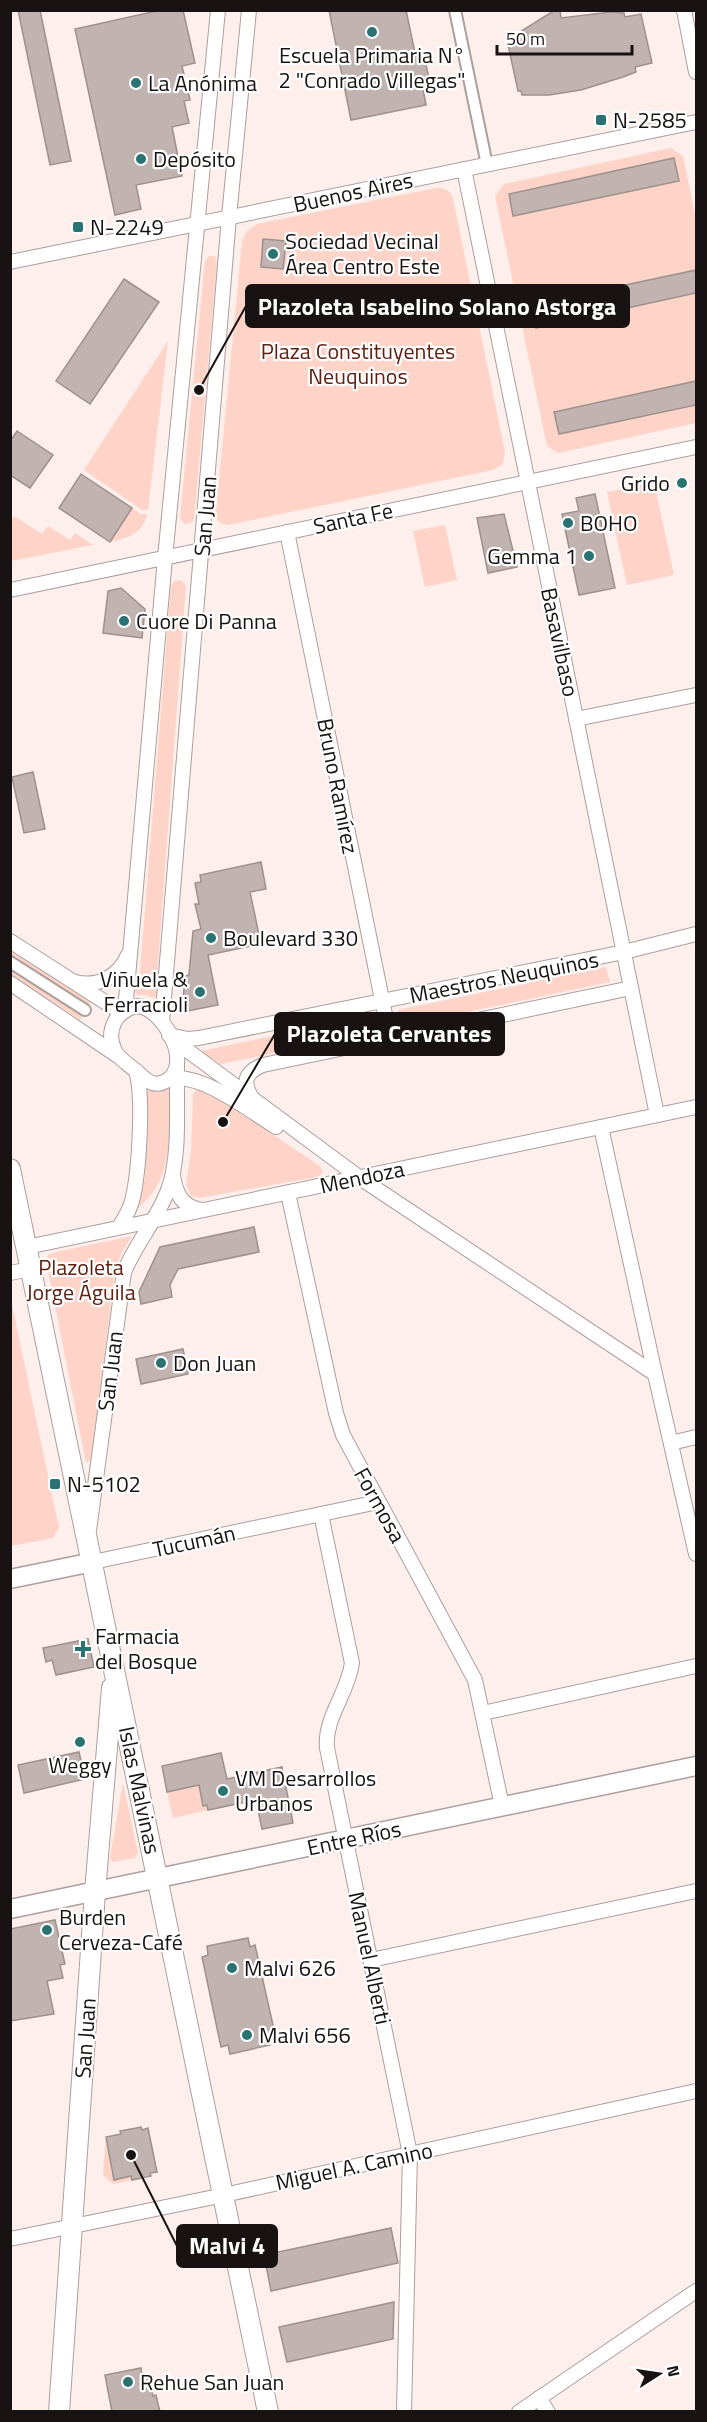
<svg xmlns="http://www.w3.org/2000/svg" width="707" height="2422" viewBox="0 0 707 2422" font-family="'Titillium Web',sans-serif">
<rect width="100%" height="100%" fill="#fdefec"/>
<g fill="#fed3c8">
<path d="M671,148l12,8 13,64v203l-138,30 -11,-7 -52,-250 9,-12z"/>
<path d="M436,188c9,0 14,2 17,11l52,253 -2,12 -10,6 -265,55 -6,-1 -5,-4 -1,-8 26,-270 4,-10 11,-8z"/>
<path d="M209,256h6l2,6 -23,258 -3,3 -6,1 -5,-6 25,-257z"/>
<path d="M168,341l-20,169h-6l-58,-40z"/>
<path d="M654,482l20,93 -47,10 -20,-93z"/>
<path d="M132,508l9,6h6c-4,20 -20,24 -37,28z"/>
<path d="M14,516l28,18 6,-8 22,14 5,-7 18,12 -82,16v-39z"/>
<path d="M445,525l12,55 -32,7 -12,-56z"/>
<path d="M181,580l5,6 -29,391 1,18 -5,3 -7,-3h-9l-2,-4 5,-19 31,-387 4,-4z"/>
<path d="M12,949l78,53 -10,18 -69,-46z"/>
<path d="M606,967l4,15 -209,44 -3,-16z"/>
<path d="M372,1015l3,17 -154,32 -20,-13z"/>
<path d="M203,1088l117,78 2,4v4l-5,3 -118,21 -8,-2 -5,-12 5,-33 2,-57 4,-5z"/>
<path d="M171,1089c-2,43 4,93 -35,120l9,-32 2,-87 10,2z"/>
<path d="M132,1236l-11,18 -6,17 -24,189 -5,3 -40,-203 2,-5 8,-3z"/>
<path d="M11,1300l48,228 -6,10 -42,8z"/>
<path d="M123,1783l15,70 -4,5 -22,4 -2,-4z"/>
<path d="M199,1785l4,20h4l1,5 -35,8 -6,-26z"/>
<path d="M106,2137l8,43 17,-4 1,4 -19,4 -10,-9z"/>
</g>
<g fill="#c0b3b0" stroke="#9d918d" stroke-width="1.5">
<path d="M18,10h22l31,151 -21,4z"/>
<path d="M161,10h22l12,53 -13,3 8,34 -6,1 5,22 -17,4 10,49 -46,9 5,24 -26,6 -40,-186z"/>
<path d="M329,10h77l9,43 8,-1 7,30 -8,2 4,21 -75,15z"/>
<path d="M555,10h5l1,8 50,-6 13,1 1,4 16,-3 11,49 -17,4 1,5 -13,5 -42,13 -32,5h-27l-1,-4h-3l-11,-51z"/>
<path d="M674,158l5,23 -166,35 -4,-22z"/>
<path d="M263,239l23,2 -3,28 -22,-2z"/>
<path d="M696,270v23l-160,35 -5,-23z"/>
<path d="M124,279l35,23 -69,102 -34,-23z"/>
<path d="M696,381v24l-137,29 -5,-22z"/>
<path d="M17,431l36,24 -23,33 -20,-13v-34z"/>
<path d="M81,474l51,34 -22,34 -51,-34z"/>
<path d="M595,494l20,94 -36,7 -17,-81 17,-3 -3,-13z"/>
<path d="M504,514l13,53 -29,6 -11,-55z"/>
<path d="M121,588l24,21 -3,29 -39,-5 5,-42z"/>
<path d="M33,772l12,57 -21,4 -12,-56z"/>
<path d="M261,862l5,27 -16,3 11,52 -53,11 10,50 -36,7 3,-36 4,-1 4,-44 8,-2 -6,-25h4l-4,-21 6,-1 -1,-7z"/>
<path d="M254,1227l5,25 -81,17 -8,16 2,12 -31,7 -2,-12 21,-45z"/>
<path d="M183,1349l5,25 -47,10 -5,-25z"/>
<path d="M88,1639l6,28 -38,8 -4,-15 -6,2 -3,-14z"/>
<path d="M79,1752l6,27 -61,14 -6,-28z"/>
<path d="M221,1753l6,26 55,-12 11,56 -31,6 -6,-29 -48,10 -1,-5 -4,1 -4,-21 -32,7 -5,-26z"/>
<path d="M55,1920l10,44 -5,1 3,13 -16,3 7,33 -44,7v-92z"/>
<path d="M248,1938l2,9 5,-2 20,89 -7,2 2,9 -40,9 -2,-9 -7,2 -19,-90 6,-2 -1,-9z"/>
<path d="M141,2127l1,3 6,-2 9,44 -7,1 1,3 -19,4 -1,-4 -17,4 -8,-43 15,-3 -1,-3z"/>
<path d="M391,2228l7,35 -127,28 -7,-36z"/>
<path d="M394,2302l-1,37 -106,23 -8,-35z"/>
<path d="M141,2368l1,7 6,-1 5,22 3,-1 4,17h-48l-7,-37z"/>
</g>
<g fill="none" stroke-linecap="round" stroke-linejoin="round">
<g stroke="#ac9f9c" stroke-width="14">
<g id="pedestrian">
<path d="M455,10l32,155"/>
<path d="M10,962l75,48"/>
</g>
</g>
<g stroke="#ac9f9c" stroke-width="16">
<g id="minor">
<path d="M684,10l12,62"/>
<path d="M464,169l193,946"/>
<path d="M10,262l686,-140"/>
<path d="M287,532l103,507"/>
<path d="M10,590l686,-143"/>
<path d="M576,719l120,-24"/>
<path d="M10,941l112,72"/>
<path d="M75,982c23,6 44,-6 53,-27"/>
<path d="M10,983l108,73"/>
<path d="M138,1006c26,3 56,59 28,75 -14,8 -21,-3 -31,-11 -7,-6 -16,-11 -20,-19 -10,-20 1,-42 23,-45z"/>
<path d="M125,1011l40,-453 53,-548"/>
<path d="M162,1022l67,-805 20,-207"/>
<path d="M169,1035l19,4 11,-1 425,-86 72,-18"/>
<path d="M172,1039l188,139 295,196"/>
<path d="M171,1078c34,-3 76,31 105,49"/>
<path d="M252,1098c-10,-16 -7,-26 11,-33l368,-77"/>
<path d="M601,1127l54,247 41,180"/>
<path d="M173,1176c3,18 9,31 29,34"/>
<path d="M288,1193l48,220 7,22 132,245 27,126"/>
<path d="M119,1227c6,-9 12,-19 14,-30 6,-27 11,-101 3,-126"/>
<path d="M27,1247l669,-140"/>
<path d="M10,1273l21,-4"/>
<path d="M671,1443l25,-6"/>
<path d="M321,1514l31,149c-4,30 -28,55 -25,85l83,406 -6,258"/>
<path d="M89,1530l35,-258c12,-29 34,-54 44,-82 13,-33 8,-88 9,-125"/>
<path d="M93,1562l285,-60"/>
<path d="M483,1713l213,-47"/>
<path d="M371,1960l325,-69"/>
<path d="M10,2239l214,-44 472,-104"/>
<path d="M539,2398l9,14"/>
<path d="M519,2412l177,-121"/>
</g>
</g>
<g stroke="#ac9f9c" stroke-width="21">
<g id="tertiary">
<path d="M10,1579l83,-17"/>
<path d="M10,1909l686,-143"/>
</g>
</g>
<g stroke="#ac9f9c" stroke-width="22">
<g id="secondary">
<path d="M10,1169l258,1243"/>
<path d="M59,2412l36,-520 17,-204"/>
</g>
</g>
<use href="#pedestrian" stroke="#fff" stroke-width="10"/>
<use href="#minor" stroke="#fff" stroke-width="14"/>
<use href="#tertiary" stroke="#fff" stroke-width="18"/>
<use href="#secondary" stroke="#fff" stroke-width="20"/>
</g>
<g fill="#297373" stroke="#fff" stroke-width="2">
<circle cx="372" cy="32" r="6"/>
<circle cx="136" cy="83" r="6"/>
<rect x="595" y="114" width="12" height="12" rx="3"/>
<circle cx="141" cy="159" r="6"/>
<rect x="72" y="221" width="12" height="12" rx="3"/>
<circle cx="273" cy="254" r="6"/>
<circle cx="682" cy="483" r="6"/>
<circle cx="568" cy="523" r="6"/>
<circle cx="589" cy="556" r="6"/>
<circle cx="124" cy="621" r="6"/>
<circle cx="211" cy="938" r="6"/>
<circle cx="200" cy="992" r="6"/>
<circle cx="161" cy="1363" r="6"/>
<rect x="49" y="1478" width="12" height="12" rx="3"/>
<path d="M80 1640h6v6h6v6h-6v6h-6v-6h-6v-6h6z"/>
<circle cx="80" cy="1742" r="6"/>
<circle cx="223" cy="1791" r="6"/>
<circle cx="47" cy="1930" r="6"/>
<circle cx="232" cy="1968" r="6"/>
<circle cx="247" cy="2035" r="6"/>
<circle cx="128" cy="2382" r="6"/>
</g>
<g text-anchor="middle" dominant-baseline="central" stroke-width="4.5" stroke-linejoin="round" paint-order="stroke">
<g font-size="22" fill="#181312" stroke="#fff" text-anchor="start">
<text x="372" y="55" text-anchor="middle">Escuela Primaria N°<tspan x="372" dy="25">2 "Conrado Villegas"</tspan></text>
<text x="148" y="83">La Anónima</text>
<text x="613" y="120">N-2585</text>
<text x="153" y="159">Depósito</text>
<text x="90" y="227">N-2249</text>
<text x="285" y="241">Sociedad Vecinal<tspan x="285" dy="25">Área Centro Este</tspan></text>
<text x="670" y="483" text-anchor="end">Grido</text>
<text x="580" y="523">BOHO</text>
<text x="577" y="556" text-anchor="end">Gemma 1</text>
<text x="136" y="621">Cuore Di Panna</text>
<text x="223" y="938">Boulevard 330</text>
<text x="188" y="979" text-anchor="end">Viñuela &amp;<tspan x="188" dy="25">Ferracioli</tspan></text>
<text x="173" y="1363">Don Juan</text>
<text x="67" y="1484">N-5102</text>
<text x="95" y="1636">Farmacia<tspan x="95" dy="25">del Bosque</tspan></text>
<text x="80" y="1765" text-anchor="middle">Weggy</text>
<text x="235" y="1778">VM Desarrollos<tspan x="235" dy="25">Urbanos</tspan></text>
<text x="59" y="1917">Burden<tspan x="59" dy="25">Cerveza-Café</tspan></text>
<text x="244" y="1968">Malvi 626</text>
<text x="259" y="2035">Malvi 656</text>
<text x="140" y="2382">Rehue San Juan</text>
</g>
<g font-size="22" fill="#181312" stroke="#fff">
<text transform="translate(353 192) rotate(-12)">Buenos Aires</text>
<text transform="translate(205 516) rotate(-85)">San Juan</text>
<text transform="translate(353 518) rotate(-12)">Santa Fe</text>
<text transform="translate(560 642) rotate(78)">Basavilbaso</text>
<text transform="translate(338 786) rotate(79)">Bruno Ramírez</text>
<text transform="translate(504 977) rotate(-11)">Maestros Neuquinos</text>
<text transform="translate(362 1177) rotate(-12)">Mendoza</text>
<text transform="translate(110 1371) rotate(-83)">San Juan</text>
<text transform="translate(380 1505) rotate(61)">Formosa</text>
<text transform="translate(194 1541) rotate(-12)">Tucumán</text>
<text transform="translate(140 1790) rotate(78)">Islas Malvinas</text>
<text transform="translate(354 1838) rotate(-12)">Entre Ríos</text>
<text transform="translate(370 1958) rotate(78)">Manuel Alberti</text>
<text transform="translate(85 2038) rotate(-86)">San Juan</text>
<text transform="translate(354 2166) rotate(-12)">Miguel A. Camino</text>
</g>
<g font-size="22" fill="#602012" stroke="#fff">
<text x="358" y="351">Plaza Constituyentes<tspan x="358" dy="25">Neuquinos</tspan></text>
<text x="81" y="1267">Plazoleta<tspan x="81" dy="25">Jorge Águila</tspan></text>
</g>
</g>
<path fill="none" stroke="#181312" stroke-width="2" d="M199 390L246 306M223 1122L275 1034M131 2155L177 2246"/>
<g fill="#181312" stroke="#fff" stroke-width="2">
<circle cx="199" cy="390" r="6"/>
<circle cx="223" cy="1122" r="6"/>
<circle cx="131" cy="2155" r="6"/>
</g>
<g fill="#181312" stroke="#181312" stroke-width="2">
<rect x="246" y="285" width="383" height="42" rx="6"/>
<rect x="275" y="1013" width="229" height="42" rx="6"/>
<rect x="177" y="2225" width="100" height="42" rx="6"/>
</g>
<g font-size="24" text-anchor="middle" font-weight="bold" fill="#fff">
<text x="437" y="315">Plazoleta Isabelino Solano Astorga</text>
<text x="389" y="1042">Plazoleta Cervantes</text>
<text x="227" y="2254">Malvi 4</text>
</g>
<rect width="707" height="2422" fill="none" stroke="#181312" stroke-width="24"/>
<g transform="translate(659 2374) rotate(78)" stroke="#ffffff" stroke-width="4.5" paint-order="stroke">
<path d="M0-4.5L10 22L0 15L-10 22Z" fill="#181312"/>
<text y="-9" font-size="16" font-weight="bold" text-anchor="middle" fill="#181312">N</text>
</g>
<path d="M497 45v9h135v-9" fill="none" stroke="#181312" stroke-width="3"/>
<text x="506" y="45" font-size="18" fill="#181312" stroke="#ffffff" stroke-width="4.5" paint-order="stroke">50 m</text>
</svg>
